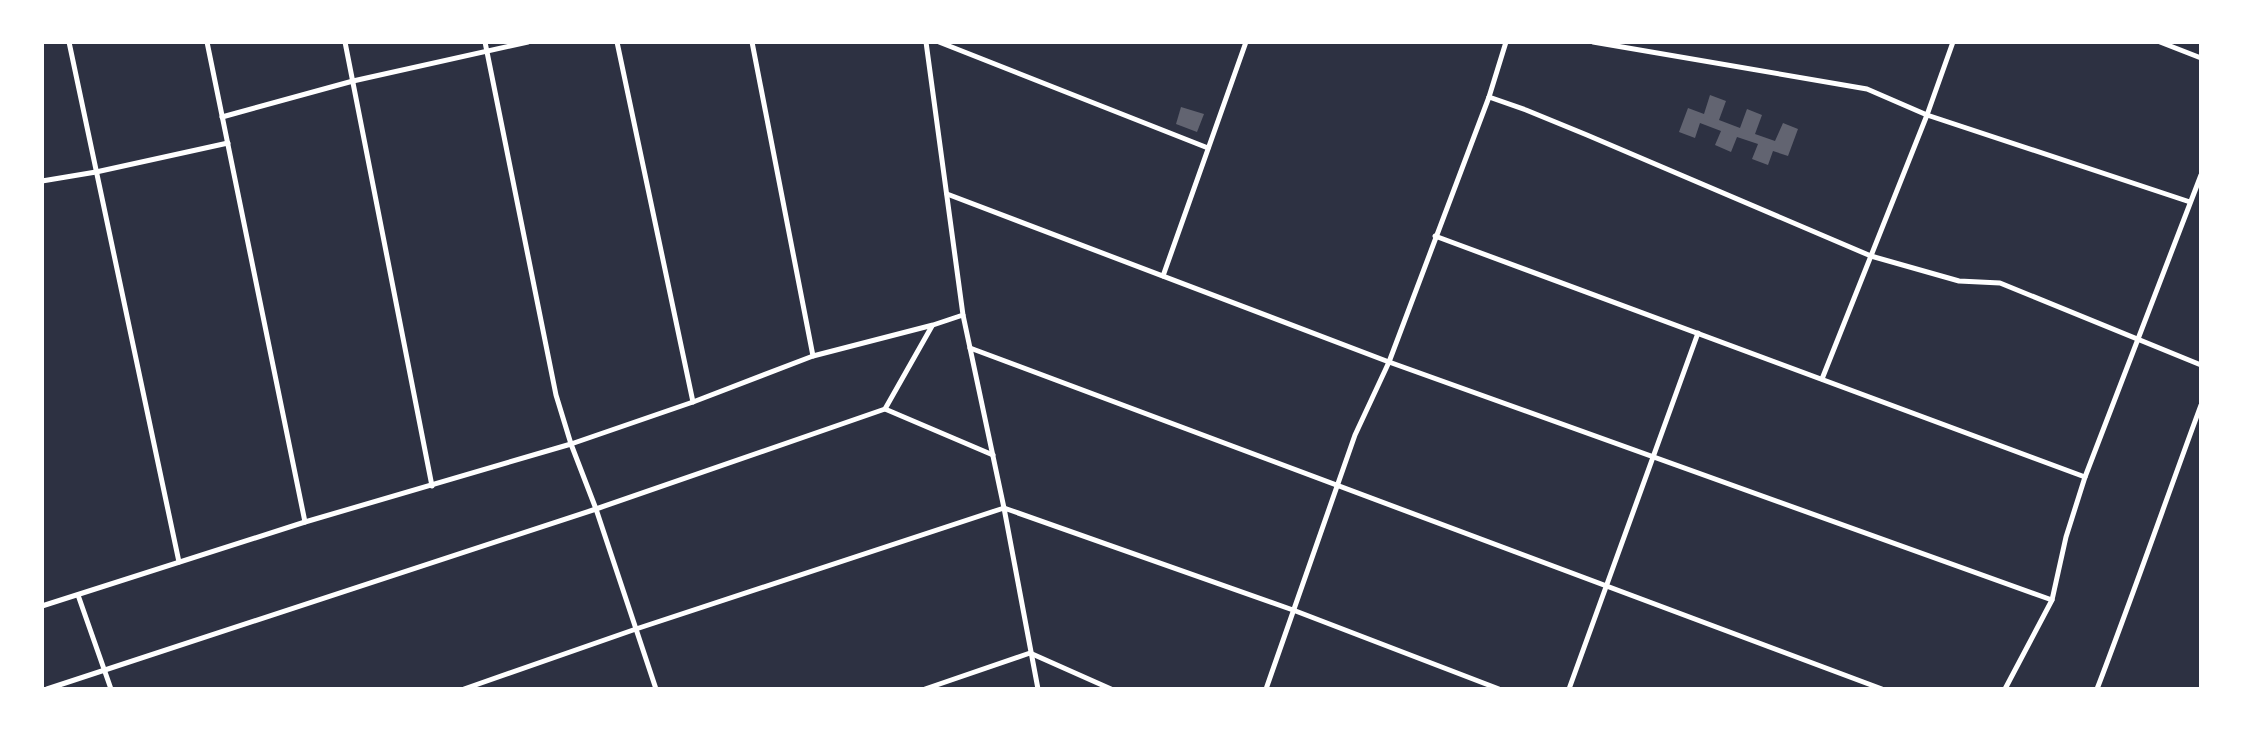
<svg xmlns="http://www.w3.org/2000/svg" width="2243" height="731" viewBox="0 0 2243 731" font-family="Lato,sans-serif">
<rect width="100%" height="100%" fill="#2d3142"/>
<g fill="#626471">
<path d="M1710,95l16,6 -7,19 21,8 7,-19 15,6 -7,19 20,7 8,-18 15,6 -10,27 -15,-5 -5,14 -16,-6 6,-15 -21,-7 -6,15 -16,-7 6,-14 -21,-8 -5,15 -16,-6 9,-24 16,6z"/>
<path d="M1181,107l23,7 -7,18 -21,-8z"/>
</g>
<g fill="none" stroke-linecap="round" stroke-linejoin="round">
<g stroke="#fff" stroke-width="5">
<path d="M69,42l110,520"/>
<path d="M207,42l98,480"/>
<path d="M345,42l87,444"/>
<path d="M485,42l71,353 15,49 122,-42 120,-46 120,-31 30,-10 -37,-273"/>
<path d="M617,42l76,360"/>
<path d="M752,42l61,314"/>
<path d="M939,42l269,106"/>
<path d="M1593,42l274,47 60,26 263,87"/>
<path d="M2160,42l41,16"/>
<path d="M1489,97l37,13 61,25 284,121 88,25 41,2 201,82"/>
<path d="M222,117l131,-36 175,-39"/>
<path d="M42,181l54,-9 132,-29"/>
<path d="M947,194l442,168 663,238"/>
<path d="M1435,236l650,241 -19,60 -14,63 -47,89"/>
<path d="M1163,276l83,-234"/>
<path d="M970,348l912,341"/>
<path d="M1822,379l105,-264 26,-73"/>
<path d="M885,409l108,46"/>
<path d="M2085,477l116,-302"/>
<path d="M78,595l33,94"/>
<path d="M42,606l263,-84 266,-78 25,65 60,180"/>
<path d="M47,689l549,-180 289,-100 47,-83"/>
<path d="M464,689l172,-60 368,-121 -41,-193"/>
<path d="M925,689l105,-36 81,36"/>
<path d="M1038,689l-34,-181 289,102 206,79"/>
<path d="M1266,689l89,-254 34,-73 100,-265 17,-55"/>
<path d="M1569,689l129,-356"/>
<path d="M2097,689c36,-94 69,-189 104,-284"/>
</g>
</g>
<rect width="2243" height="731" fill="none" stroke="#ffffff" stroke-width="88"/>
</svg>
